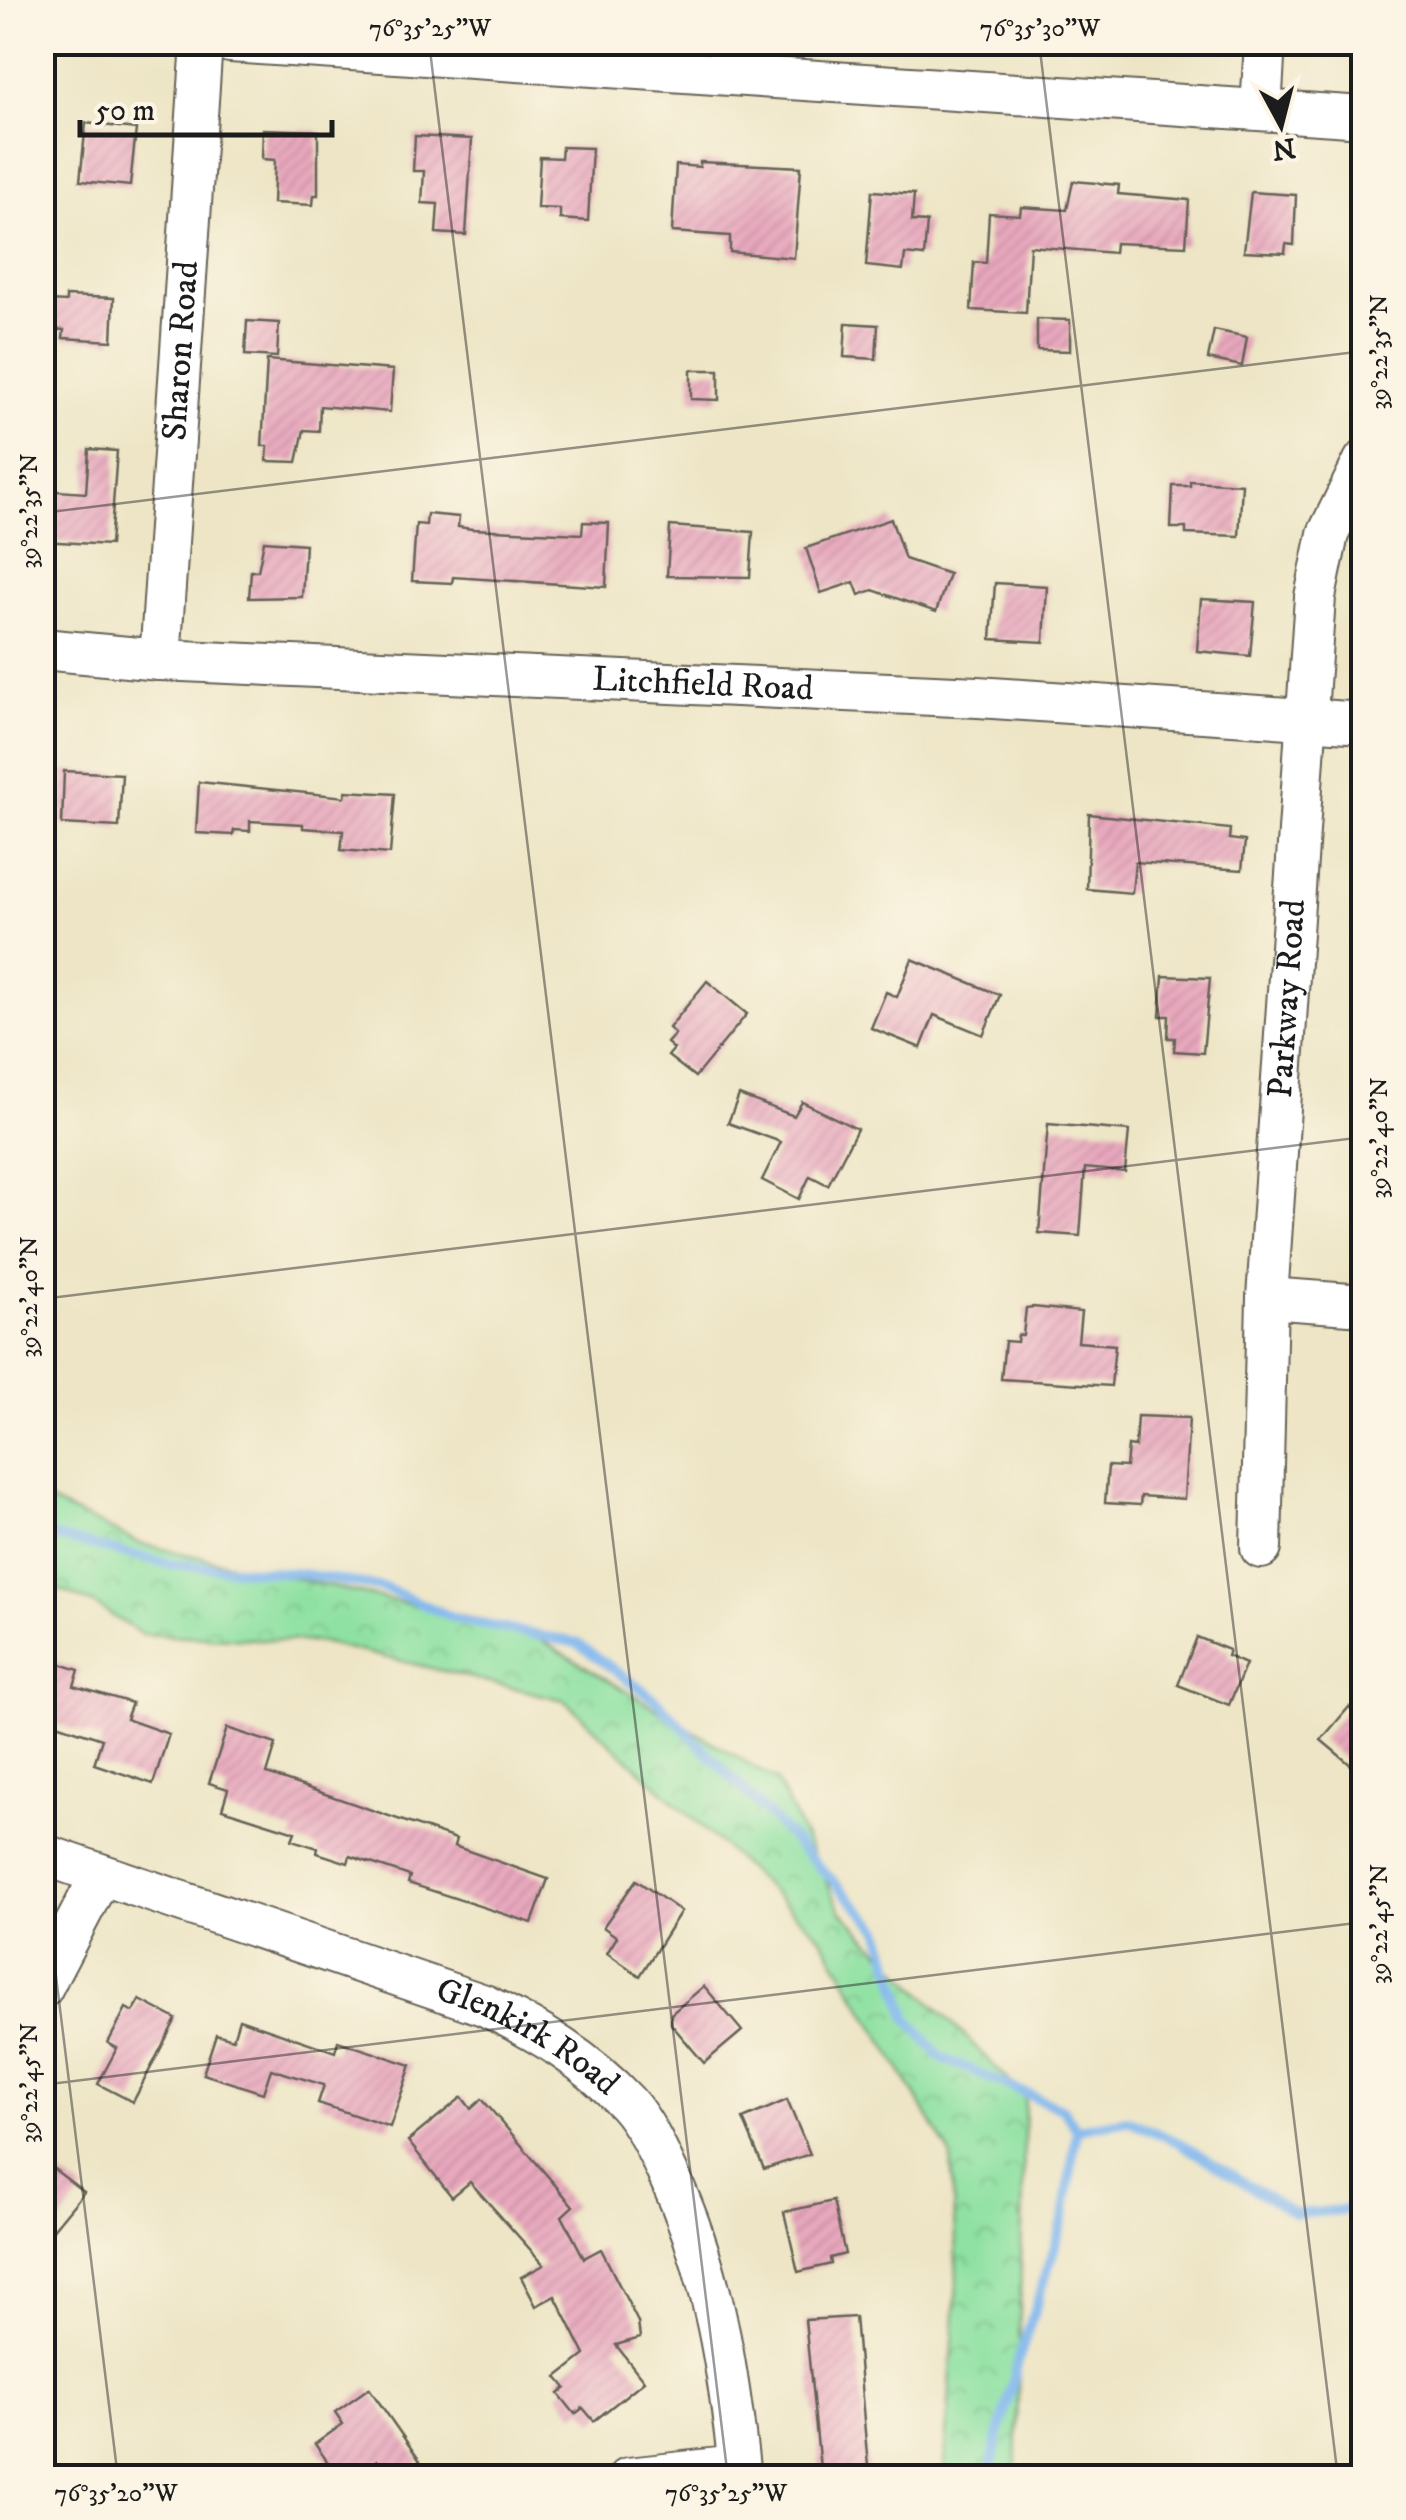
<svg xmlns="http://www.w3.org/2000/svg" width="1406" height="2520" viewBox="0 0 1406 2520" font-family="'IM FELL DW Pica',serif">
<defs>
<pattern id="park-crowns" width="20" height="18" patternUnits="userSpaceOnUse" patternTransform="scale(2.5)"><rect width="20" height="18" fill="#8ee1a2"/><path d="M2 6a3 3 0 1 1 6 0M12 15a3 3 0 1 1 6 0" fill="none" stroke="#7ac08b"/></pattern>
<pattern id="building-hatch" width="6" height="6" patternUnits="userSpaceOnUse" patternTransform="scale(2.5)"><rect width="6" height="6" fill="#e8a7bd"/><path d="M-1 1l2-2M0 6l6-6M5 7l2-2" fill="none" stroke="#c68fa2"/></pattern>
</defs>
<rect width="100%" height="100%" fill="#fcf5e5"/>
<filter id="ink" filterUnits="userSpaceOnUse"><feTurbulence type="fractalNoise" baseFrequency=".01" numOctaves="2"/><feDisplacementMap in="SourceGraphic" scale="20" xChannelSelector="R" yChannelSelector="G"/><feConvolveMatrix kernelMatrix="1 2 1 2 8 2 1 2 1" color-interpolation-filters="sRGB"/></filter>
<filter id="wash" filterUnits="userSpaceOnUse"><feTurbulence type="fractalNoise" baseFrequency=".0048" numOctaves="4" result="noise"/><feDisplacementMap in="SourceGraphic" scale="40" xChannelSelector="R" yChannelSelector="G"/><feGaussianBlur stdDeviation="2.25" result="paint"/><feColorMatrix in="noise" values="0 0 0 0 0 0 0 0 0 0 0 0 0 0 0 0 0 1.4 0 .05"/><feComposite in="paint" operator="in"/></filter>
<g filter="url(#wash)">
<rect width="100%" height="100%" fill="#ede5c5"/>
<path fill="url(#park-crowns)" stroke="#557e5f" stroke-width="2.5" d="M42,1498l99,46 383,86 252,150 65,131 184,186 -9,380h-72l13,-195 -6,-127 -130,-218 -257,-237 -243,-58 -180,-8 -47,-30 -51,-21z"/>
<g fill="none" stroke-linecap="round" stroke-linejoin="round">
<g stroke="#7eb6ee" stroke-width="10">
<path d="M42,1530l14,7 114,27 133,10 82,14 74,32 118,23 79,57 224,229 27,88 33,40 123,52 14,20 -13,89 -45,140 -31,120"/>
<path d="M1077,2129l50,-9 53,23 115,71 69,-6"/>
</g>
</g>
<g id="blocks">
<g fill="url(#building-hatch)">
<path d="M86,123l50,6 -6,57 -50,-5z"/>
<path d="M263,129l55,2v64h-4l-1,10 -40,-2 2,-43 -13,-1z"/>
<path d="M415,136l57,3 -6,96 -30,-2 2,-29 -16,-1 2,-32h-11z"/>
<path d="M562,147l30,1 -4,73 -28,-2v-10l-23,-1 3,-51 21,1z"/>
<path d="M700,162l101,5 -7,91 -64,-6v-16l-58,-4 4,-67 24,2z"/>
<path d="M1073,181l46,4 -1,9 71,6 -3,46 -71,-3 -1,10 -84,-7 -4,67 -55,-3 3,-48 12,1 3,-50 31,2 1,-8 46,3z"/>
<path d="M872,191l42,3 -2,27 15,1 -3,34 -19,-2 -2,16 -37,-4z"/>
<path d="M1251,192l45,3 -2,50 -8,-1 -1,9 -41,-2z"/>
<path d="M66,296l48,2 -2,43 -49,-3 1,-8 -17,-1 2,-28 17,1z"/>
<path d="M1037,319l33,1v31l-33,-1z"/>
<path d="M247,321l32,2 -2,34 -32,-2z"/>
<path d="M846,323l32,2 -2,34 -32,-2z"/>
<path d="M1214,330l33,7 -5,29 -34,-7z"/>
<path d="M267,360l126,10 -3,42 -70,-6 -1,25 -15,-1 -7,32 -30,-1 1,-15h-6z"/>
<path d="M691,370h28v30l-28,-1z"/>
<path d="M89,449l28,2 -7,94 -68,-4v-51l44,3z"/>
<path d="M1190,481l52,3 -3,52 -53,-2v-6h-15l2,-42h17z"/>
<path d="M427,514l32,3 -1,10 14,2 110,5 1,-12 26,1 -3,64 -153,-10 -1,6 -40,-2 4,-57 10,1z"/>
<path d="M891,519l14,40 44,15 -13,38 -63,-22 -14,5 -5,-13 -33,11 -15,-45z"/>
<path d="M670,526l83,6 -3,45 -83,-1z"/>
<path d="M264,541l41,3 -3,53 -53,1 2,-27h7z"/>
<path d="M995,583l52,3 -3,56 -53,-3z"/>
<path d="M1201,599l54,3 -5,54 -53,-5z"/>
<path d="M64,771l58,3 -3,53 -57,-3z"/>
<path d="M199,782l146,15 1,-6 49,3 -5,60 -49,-4 2,-19 -40,-3v-4l-53,-3v10l-16,-1 -1,5 -37,-2z"/>
<path d="M1089,814l141,15 -1,10 16,2 -3,29 -107,-8 -3,31 -45,-4z"/>
<path d="M912,959l88,36 -17,40 -49,-20 -13,33 -50,-20 15,-36 11,5z"/>
<path d="M1163,976l47,2 -7,75 -29,-2 1,-13h-7l1,-22h-9z"/>
<path d="M707,981l40,33 -52,63 -27,-21 6,-7 -7,-6 8,-9 -6,-6z"/>
<path d="M739,1095l55,21 8,-14 55,27 -29,56 -18,-9 -11,23 -37,-19 19,-38 -53,-19z"/>
<path d="M1048,1124l81,7 -4,41 -40,-4 -5,68 -41,-3z"/>
<path d="M1033,1307l48,5 -3,30 37,3 -4,41 -110,-7 4,-38 12,1 1,-7h5l3,-27z"/>
<path d="M1137,1416l52,2 -5,81 -43,-3 -1,9 -35,-2 3,-37 18,1 2,-21 7,1z"/>
<path d="M1197,1637l32,13 -2,6 19,8 -17,41 -51,-20z"/>
<path d="M42,1658l37,12 -5,16 58,17 -6,16 43,15 -16,50 -59,-20 8,-25 -60,-20z"/>
<path d="M1349,1707l15,12v57l-43,-36z"/>
<path d="M227,1728l49,16 -9,30 189,65 -2,7 94,33 -16,44 -124,-40 2,-7 -60,-20 -2,7 -31,-10 1,-5 -26,-8 3,-8 -73,-23 6,-20 -19,-6z"/>
<path d="M636,1880l45,31 -41,65 -33,-23 10,-16 -14,-10z"/>
<path d="M704,1986l38,45 -38,32 -33,-39v-10z"/>
<path d="M140,2000l36,19 -43,83 -35,-18 19,-36 -9,-5 18,-35 7,4z"/>
<path d="M239,2019l96,33 3,-11 73,24 -21,62 -72,-24 6,-18 -53,-16 -8,24 -60,-19 13,-40 17,5z"/>
<path d="M462,2097l9,12 11,-10 91,107 -11,10 22,42 17,-9 37,73 2,16 -24,7 28,36 -50,40 -11,-13 -8,6 -16,-20 7,-6 -9,-11 28,-22 -30,-59 -19,10 -15,-29 23,-12 -74,-83 -18,15 -44,-56z"/>
<path d="M787,2100l23,54 -46,15 -21,-50z"/>
<path d="M42,2160l42,32 -42,51z"/>
<path d="M833,2201l12,53 -15,4 1,6 -33,8 -14,-60z"/>
<path d="M855,2317l14,161h-48l-16,-158z"/>
<path d="M369,2388l51,73 -23,17 -10,-14 -6,3 -4,-7 -26,18h-12l-24,-34 28,-20 -8,-12z"/>
</g>
</g>
</g>
<g filter="url(#ink)">
<use href="#blocks" fill-opacity="0" stroke="#656257" stroke-width="2.5"/>
<g fill="none" stroke-linecap="round" stroke-linejoin="round">
<g stroke="#656257" stroke-width="44">
<g id="minor">
<path d="M230,42l1134,75"/>
<path d="M1261,110l4,-68"/>
<path id="s1" d="M42,649l118,11 818,37 386,26"/>
<path id="s2" d="M160,660l42,-618"/>
<path d="M1267,1298l97,7"/>
<path id="s3" d="M1261,1548l6,-250 48,-701 13,-63 36,-73"/>
<path id="s4" d="M42,1854l442,151c53,25 102,54 143,98 18,20 31,49 42,73 45,96 60,197 71,302"/>
<path d="M42,1988l59,-113"/>
<path d="M628,2478l110,-12"/>
</g>
</g>
<use href="#minor" stroke="#fff" stroke-width="40"/>
</g>
</g>
<path fill="none" stroke="#1c1c1c" stroke-width="2.5" stroke-opacity="0.45" d="M429,42l299,2436M1039,42l299,2436M42,513l1322,-162M42,1299l1322,-162M42,1863l76,615M42,2085l1322,-163"/>
<g text-anchor="middle" dominant-baseline="central" stroke-width="8" stroke-linejoin="round" paint-order="stroke">
<g font-size="35" fill="#1c1c1c" stroke="#fcf5e5">
<text stroke="none"><textPath href="#s2" startOffset="310">Sharon Road</textPath></text>
<text stroke="none"><textPath href="#s1" startOffset="662">Litchfield Road</textPath></text>
<text stroke="none"><textPath href="#s3" startOffset="550">Parkway Road</textPath></text>
<text stroke="none"><textPath href="#s4" startOffset="520">Glenkirk Road</textPath></text>
</g>
</g>
<rect width="1406" height="2520" fill="none" stroke="#fcf5e5" stroke-width="110"/>
<g transform="translate(1281 125) rotate(173)" stroke="#fcf5e5" stroke-width="8" paint-order="stroke">
<path d="M0-8L18 38L0 25L-18 38Z" fill="#1c1c1c"/>
<text y="-15" font-size="28" font-weight="bold" text-anchor="middle" fill="#1c1c1c">N</text>
</g>
<path d="M80 120v15h252v-15" fill="none" stroke="#1c1c1c" stroke-width="5"/>
<text x="95" y="120" font-size="30" fill="#1c1c1c" stroke="#fcf5e5" stroke-width="8" paint-order="stroke">50 m</text>
<rect x="55" y="55" width="1296" height="2410" fill="none" stroke="#1c1c1c" stroke-width="4"/>
<g font-size="25" text-anchor="middle" fill="#1c1c1c">
<text x="430" y="36">76°35'25"W</text>
<text x="1040" y="36">76°35'30"W</text>
<text transform="translate(1378 352) rotate(-90)" y="9">39°22'35"N</text>
<text transform="translate(28 511) rotate(-90)" y="9">39°22'35"N</text>
<text transform="translate(1378 1138) rotate(-90)" y="9">39°22'40"N</text>
<text transform="translate(28 1297) rotate(-90)" y="9">39°22'40"N</text>
<text transform="translate(1378 1924) rotate(-90)" y="9">39°22'45"N</text>
<text transform="translate(28 2083) rotate(-90)" y="9">39°22'45"N</text>
<text x="116" y="2501">76°35'20"W</text>
<text x="726" y="2501">76°35'25"W</text>
</g>
</svg>
